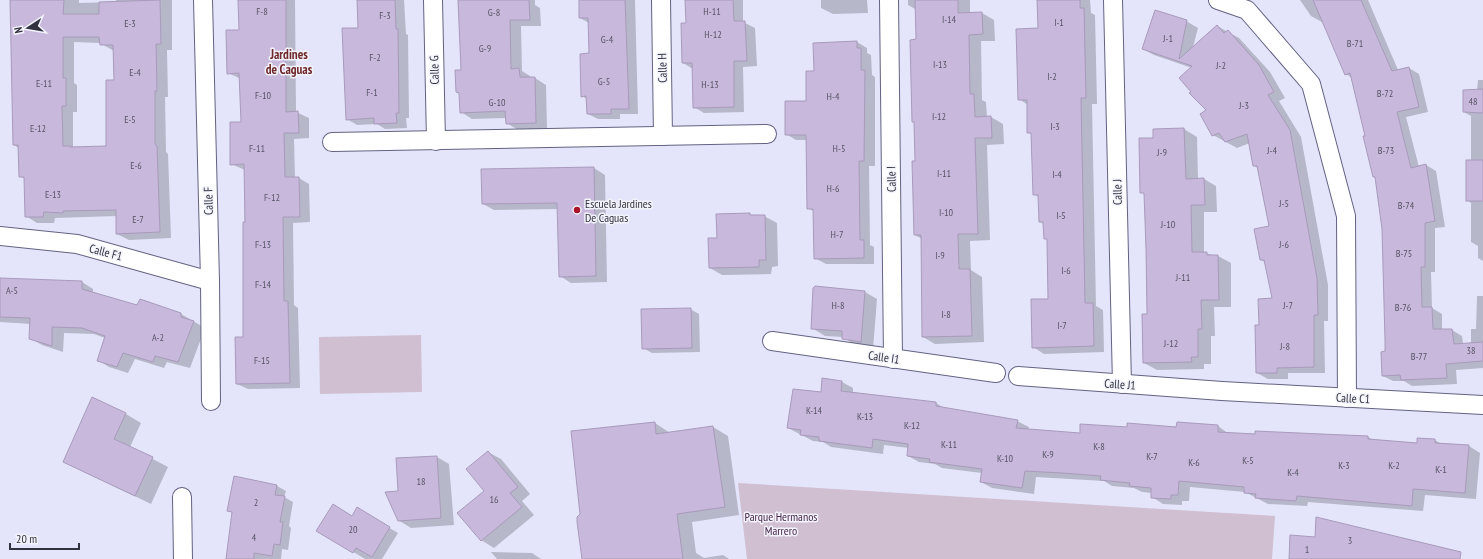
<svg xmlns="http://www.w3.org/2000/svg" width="1483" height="559" viewBox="0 0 1483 559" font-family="'PT Sans Narrow',sans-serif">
<rect width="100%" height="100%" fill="#e4e5fb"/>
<g fill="#d0bfd1">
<path d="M421,335l1,57 -102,2 -1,-57z"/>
<path d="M738,483l537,33 -3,43h-525z"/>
</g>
<g fill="#0003" fill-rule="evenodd">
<path d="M10,0h69v3l37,-1v-2h56v50h-5l1,47h-3l1,55 2,2 3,84 -42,2 -12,-6v-18l-62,2 -1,5h-17l-11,-7 -1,-37 -5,-3 -1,-28 -5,-3zM74,42l26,1 14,8 1,30 -8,66 -34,1v-36h4v-27l-3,-2z"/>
<path d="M239,0h56l1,112 13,6v20l-15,1 1,39h4l10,6 1,38 -17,1 1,82 4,3 2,80 -52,1 -11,-5 7,-46 1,-168 -14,-6 11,-42 -1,-43 -13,-6 12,-42z"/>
<path d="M358,0h46l2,34 2,1 1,83h-3l1,10 -22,1 -8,-5 -20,1 -10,-6 12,-90z"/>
<path d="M458,0h77v5l5,3 1,18h-20l1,45 8,5v2h5l11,7 1,44 -29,1 -11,-7 -1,-5 -34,1 -11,-7 -1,-18 -3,-2 5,-21z"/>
<path d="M580,0h55l3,114h-18v5h-22l-10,-5 -1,-15 -5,-3 8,-42 -1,-31 -9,-5z"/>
<path d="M686,0h57v22l12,6 2,38 -14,1 1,45 -40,1 -10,-6 -1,-38 -10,-6 4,-39z"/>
<path d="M821,0h46l1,13 -35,1 -12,-6z"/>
<path d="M908,0h62v14l12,-1 12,7 1,21h-14l1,59 4,2 1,15h4l12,7 1,20 -17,1 3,95 -20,1 1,29 11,7 2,65 -49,2 -12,-7 -1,-98 -7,-4 1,-73 -1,-39 -2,-1 4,-82v-30l-9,-5z"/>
<path d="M1038,0h52l1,13 4,2 2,89h-5l4,202 7,4 1,42 -60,2 -11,-7 16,-47 -1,-60 -3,-2 -1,-14 -4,-2 -1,-25 -5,-3 -2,-60 -4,-2v-27l-9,-6 20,-70z"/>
<path d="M1300,0h68l30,70 11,-2 10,6 9,38 -22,5 13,50 7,-2 10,6 9,56 -10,1v44h-4l1,36 10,6v16h10l10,6 1,8h8v-15h5l1,-33h6v72l-27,2 1,14 -45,2 -8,-5h-11l-10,-5 3,-24 -3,-123 -7,-51 -2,-1 -22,-99 -6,-4 -23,-53 -1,1 -11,-6z"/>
<path d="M1186,21l12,7 -5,19 24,-21 22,12 31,34 15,26 -6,3 22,36 27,148v36h-4l1,52h-37v6h-20l-11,-6 3,-47 13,-27 -8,-37 -4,-2 9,-33 -12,-59 -4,-2 -4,-23 -13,5 -24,-13 -6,-25 -14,-18 -1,-24 -38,-13 -11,-6z"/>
<path d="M857,42l10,6v5l4,2 1,20 3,2v89h-6l1,79 4,2v17h-48l-11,-6v-46l-7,-4 -1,-68h-11l-10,-6 21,-32 8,-30z"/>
<path d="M1478,80h5v181l-5,-3v-12l-7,-4v-39l-4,-3 4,-39v-45l-7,-4 13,-22z"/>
<path d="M1184,129l13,8 1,42h6l12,7 1,26h-13v41l14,3 13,7v44h-17l1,29h-4v28h-7v5l-47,1 -13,-7 4,-48 -3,-121 -4,-2 13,-53v-9z"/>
<path d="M594,168l11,7 2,107 -36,1 -11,-7 -1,-67 -65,1 -11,-6z"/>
<path d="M750,214l4,2h10l13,7 1,43 -6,1 -1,7 -49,1 -12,-7 8,-30z"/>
<path d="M0,279l82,3 11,7v5l45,13 43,7 24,14 -15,40 -23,-6 -3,6 -29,-9 -7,14 -19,-6 -11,-7 7,-22 -11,-4 -30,-1 -1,19 -21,-7 -12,-7 1,-14 -31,-2z"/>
<path d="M865,292l12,7 -4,50 -18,-4 -12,-8 -18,-1 -13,-8z"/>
<path d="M690,309l9,5 1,38 -48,1 -9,-5z"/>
<path d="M823,379l19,3 11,6v5l83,10 10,6 71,12 12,6 -1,3 53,4 47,-6 90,-2 11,8 139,3 5,3 44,4 1,-5 17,1 8,5 26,1 11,7 -4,46 -51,-4 -2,16 -115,-9 -1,4 -39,-2 -23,-12 -55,-5 -1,14h-7v4l-19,-1 -11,-7v-4l-10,-1 -8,-4 -22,-2 -8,-5 -68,-4 -2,17 -42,-6 -11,-6 1,-9 -40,-5 -7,-4 -16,-2 -11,-6 1,-8 -25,-3 -1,9 -52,-7 -8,-5 -10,-1 -25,-13 34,-34z"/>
<path d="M126,414l15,9 -11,24 38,20 -17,37 -87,-42z"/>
<path d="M655,423l15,10 43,-6 15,9 11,79 -47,7 4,31 8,5 19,-3 6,4h-146z"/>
<path d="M488,452l13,7 29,35 -8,7 12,14 -40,33 -13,-8z"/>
<path d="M437,457l12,7 5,61 -43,3 -13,-8 1,-28z"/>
<path d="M277,486l9,5 -2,6 9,5 -4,24 2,2 -3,22 -6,-1 -1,10h-55l7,-46 -5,-3z"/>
<path d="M357,509l41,24 -16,26h-17l-48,-29 35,-13z"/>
<path d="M491,552l41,1 9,6h-44z"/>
</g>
<g fill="#c8b9dc" stroke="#a89abb" fill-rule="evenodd">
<path d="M10,0h54l-1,14h36v-12l61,-2 1,44h-5l1,47h-2v53l2,2 3,86 -44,2v-24l-53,1v2l-19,-1 -1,5h-18l-1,-40h-5l-1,-32h-5zM63,37h36l1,8h13l1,35h-8v66l-36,1v-1h-7l-1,-40h4v-28h-3z"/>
<path d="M238,0h48v112l12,-1 1,22h-15l1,44h14l1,40h-17l1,84h4l2,82 -54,1 -1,-47h8v-115h2l-1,-58 -14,1v-43h11l-2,-49 -12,1 -1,-44h13z"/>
<path d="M357,0h38l1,29h2l1,84h-3l1,10 -23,1v-6l-28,2 -4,-92h16z"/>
<path d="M458,0h71l1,20h-20l1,49 8,-1 1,9h15l1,46 -30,1 -1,-13 -45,2 -1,-20 -3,-1 -1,-22h6z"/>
<path d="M579,0h46l4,109h-18v5h-24l-1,-18 -5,1 -1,-43 9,-1 -1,-35h-9z"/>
<path d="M685,0h48l1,21h11l2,40h-13v46l-41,1 -1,-45h-10l-1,-40h5z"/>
<path d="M915,0h43v13l24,-1 1,22 -14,1 1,59h4l1,23 16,-1 1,22h-17l3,96h-20l1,35h11l2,67 -50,1 -1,-102h-7l-2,-74h3l-1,-39h-2l-2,-82 6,-1z"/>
<path d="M1037,0h43v8h4l2,90h-5l4,205h8l1,43 -62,2 -1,-49h17l-1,-60h-3l-1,-17h-4l-1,-27h-5l-2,-62h-4v-33h-9l-2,-71 22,-1z"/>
<path d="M1313,0h48l31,71 17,-4 10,40 -22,5 14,56 15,-4 9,57 -10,2v44h-4l1,40h10l1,22h19l2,15 29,-2v19l-37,3 1,14 -46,2 -1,-5 -18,1 -1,-24 4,-1v-11l-3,-111 -7,-52h-2l-10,-41h2l-15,-63 -5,2z"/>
<path d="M1155,10l32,10 -8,39 38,-34 7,8 4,-3 31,35 15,27 -6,3 22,35 27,148 1,37h-4v52l-37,1v5h-21l-1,-48h4l-1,-26 14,-1 -8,-38h-4l-6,-31 15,-3 -12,-60h-4l-6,-32 -22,8 -6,-9 -7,3 -12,-22 6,-4 -17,-17 2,-1 -12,-14 13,-12 -50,-17z"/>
<path d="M857,41v7h4v22h4l-1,91h-5l1,79h4v18l-50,1 -1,-50h-6l-1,-74h-21v-34h21v-30h8l-1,-28z"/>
<path d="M1483,89v24l-20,-1v-22z"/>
<path d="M1184,128l2,51 18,-1 1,27h-14l1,47h15v3h11l1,45h-18l1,29h-4v28h-7l1,5 -49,1 -1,-49h5l-1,-65 -2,-56h-4l-1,-55h14v-9z"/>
<rect x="1466" y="160" width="17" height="41"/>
<path d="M594,167l2,109 -37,1 -2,-74 -75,1 -1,-35z"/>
<path d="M750,213v2h15l1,45h-7v7l-50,1 -1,-30h9l-1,-24z"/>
<path d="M0,278l82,3v8l55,16 3,-6 41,14v4l13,4 -16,41 -23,-6 -2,6 -30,-9 -6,14 -20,-6 8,-25 -23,-8 -30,-1v19l-23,-7 1,-21 -30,-1z"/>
<path d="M815,286l50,5 -4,51 -19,-3v-8l-31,-2 2,-41z"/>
<path d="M691,308l1,40 -50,1 -1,-40z"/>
<path d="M822,378l20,3 -1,10 95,11v4l82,14 -2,8 64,5v-9l47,3v-4l49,4 1,-5 41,3v7l37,2v-3l66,3 47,2v3l49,4v-5l18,1v4l34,2 -4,48 -52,-4 -1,17 -115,-10 -1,5 -41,-3 1,-4 -12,-1v-6l-65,-6 -1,14h-7v4l-20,-1v-10l-22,-2 1,-3 -30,-3 1,-4 -39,-3 -37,-2 -3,17 -42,-6 2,-13 -53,-7 1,-3 -23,-3 1,-12 -35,-5 -1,9 -53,-7v-4l-19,-2 1,-5 -14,-2 6,-39 28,3z"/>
<path d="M92,397l34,16 -12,26 39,18 -18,39 -72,-34z"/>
<path d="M655,422l1,12 57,-8 12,81 -48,7 6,45h-101l-5,-37v-5l3,-3 -9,-83z"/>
<path d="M488,451l30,36 -8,6 12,14 -41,34 -24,-28 27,-22 -18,-22z"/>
<path d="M437,456l4,62 -43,3 -13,-29 13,-1 -2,-33z"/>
<path d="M234,476l43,9 -2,10 10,1 -5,26h3l-3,23 -6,-1 -2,12 -18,-3v6h-28l6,-47 -5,-1z"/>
<path d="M333,504l19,12 5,-9 33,20 -18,30 -16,-9 -3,5 -37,-22z"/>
<path d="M1316,517l145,35 -1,7h-171l1,-24 25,2z"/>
</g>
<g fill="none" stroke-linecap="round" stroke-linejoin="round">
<g stroke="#636282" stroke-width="20">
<g id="street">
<path d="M203,0l7,281 1,120"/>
<path d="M433,0l3,141"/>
<path d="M661,0l2,136"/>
<path d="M889,0l4,359"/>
<path d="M1113,0l9,384"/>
<path d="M1218,0l29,10 64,74 35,132 1,182"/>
<path d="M332,142l435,-8"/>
<path d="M0,236l77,8 133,37"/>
<path d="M772,341l224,32"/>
<path d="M1018,376l204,15 261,14"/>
<path d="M182,497l1,62"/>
</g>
</g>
<use href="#street" stroke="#fff" stroke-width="18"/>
</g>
<circle fill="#aa1429" stroke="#f3f3fb" stroke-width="1.5" cx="577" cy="210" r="4"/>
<g text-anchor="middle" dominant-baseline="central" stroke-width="3" stroke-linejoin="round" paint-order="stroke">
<g font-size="10" fill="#575366">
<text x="262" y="11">F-8</text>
<text x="712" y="11">H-11</text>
<text x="494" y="12">G-8</text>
<text x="385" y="15">F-3</text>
<text x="949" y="19">I-14</text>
<text x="1059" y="22">I-1</text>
<text x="130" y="23">E-3</text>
<text x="713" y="34">H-12</text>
<text x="1168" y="38">J-1</text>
<text x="607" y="39">G-4</text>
<text x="1355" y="43">B-71</text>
<text x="485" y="48">G-9</text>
<text x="375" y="57">F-2</text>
<text x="940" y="64">I-13</text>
<text x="1221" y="65">J-2</text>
<text x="135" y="72">E-4</text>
<text x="1052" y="76">I-2</text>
<text x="604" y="81">G-5</text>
<text x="44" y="83">E-11</text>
<text x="710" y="84">H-13</text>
<text x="372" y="92">F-1</text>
<text x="1385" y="93">B-72</text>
<text x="263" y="95">F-10</text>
<text x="833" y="96">H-4</text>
<text x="1473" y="101">48</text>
<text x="497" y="102">G-10</text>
<text x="1244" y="105">J-3</text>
<text x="939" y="116">I-12</text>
<text x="130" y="119">E-5</text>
<text x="1055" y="126">I-3</text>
<text x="38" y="128">E-12</text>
<text x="257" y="148">F-11</text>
<text x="839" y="148">H-5</text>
<text x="1272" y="150">J-4</text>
<text x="1386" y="150">B-73</text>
<text x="1162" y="152">J-9</text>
<text x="136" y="165">E-6</text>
<text x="944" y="173">I-11</text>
<text x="1057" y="174">I-4</text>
<text x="833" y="188">H-6</text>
<text x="53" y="194">E-13</text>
<text x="272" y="197">F-12</text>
<text x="1284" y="203">J-5</text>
<text x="1406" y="205">B-74</text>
<text x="946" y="212">I-10</text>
<text x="1061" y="215">I-5</text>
<text x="138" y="219">E-7</text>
<text x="1168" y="224">J-10</text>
<text x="837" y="234">H-7</text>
<text x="263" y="244">F-13</text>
<text x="1284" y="244">J-6</text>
<text x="1404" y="253">B-75</text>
<text x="940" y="255">I-9</text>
<text x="1066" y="270">I-6</text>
<text x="1183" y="277">J-11</text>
<text x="263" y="284">F-14</text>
<text x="12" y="290">A-5</text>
<text x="838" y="305">H-8</text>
<text x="1288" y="305">J-7</text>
<text x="1403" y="307">B-76</text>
<text x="946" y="314">I-8</text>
<text x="1062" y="325">I-7</text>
<text x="158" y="337">A-2</text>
<text x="1171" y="343">J-12</text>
<text x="1285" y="346">J-8</text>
<text x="1471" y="350">38</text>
<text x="1419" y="356">B-77</text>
<text x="262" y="360">F-15</text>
<text x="814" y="410">K-14</text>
<text x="865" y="416">K-13</text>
<text x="912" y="425">K-12</text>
<text x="949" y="444">K-11</text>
<text x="1099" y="446">K-8</text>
<text x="1048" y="454">K-9</text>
<text x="1152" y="456">K-7</text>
<text x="1005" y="458">K-10</text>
<text x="1248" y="460">K-5</text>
<text x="1194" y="462">K-6</text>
<text x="1344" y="465">K-3</text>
<text x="1394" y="465">K-2</text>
<text x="1441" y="469">K-1</text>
<text x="1293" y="472">K-4</text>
<text x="421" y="481">18</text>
<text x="494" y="499">16</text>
<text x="256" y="502">2</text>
<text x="353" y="529">20</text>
<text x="254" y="537">4</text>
<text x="1350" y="540">3</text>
<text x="1307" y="549">1</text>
</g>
<g font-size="12" fill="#31313f" stroke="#f3f3fb">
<text transform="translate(662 68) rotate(-91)">Calle H</text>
<text transform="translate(434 70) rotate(-91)">Calle G</text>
<text transform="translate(891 179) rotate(-91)">Calle I</text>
<text transform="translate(1117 192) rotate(-91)">Calle J</text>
<text transform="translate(208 201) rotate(-91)">Calle F</text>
<text transform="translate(106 252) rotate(15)">Calle F1</text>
<text transform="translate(884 357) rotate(8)">Calle I1</text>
<text transform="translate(1120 384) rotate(4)">Calle J1</text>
<text transform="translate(1353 398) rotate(3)">Calle C1</text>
</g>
<g font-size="12" fill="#31313f" stroke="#f3f3fb" text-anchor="start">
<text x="585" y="203">Escuela Jardines<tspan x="585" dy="14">De Caguas</tspan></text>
</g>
<g font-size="12" fill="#47264a" stroke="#f3f3fb">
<text x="781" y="516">Parque Hermanos<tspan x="781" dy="14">Marrero</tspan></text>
</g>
<g font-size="13" font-weight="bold" fill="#6e282a" stroke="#f3f3fb">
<text x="289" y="54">Jardines<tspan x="289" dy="15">de Caguas</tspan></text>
</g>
</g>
<g transform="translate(28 28) rotate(258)" stroke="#f3f3fb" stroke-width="3" paint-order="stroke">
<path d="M0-3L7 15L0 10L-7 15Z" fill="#31313f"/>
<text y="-6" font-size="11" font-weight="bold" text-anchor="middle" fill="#31313f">N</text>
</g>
<path d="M10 543v6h69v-6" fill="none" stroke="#31313f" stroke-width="2"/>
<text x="16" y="543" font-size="12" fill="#31313f" stroke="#f3f3fb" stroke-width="3" paint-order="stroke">20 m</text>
</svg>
